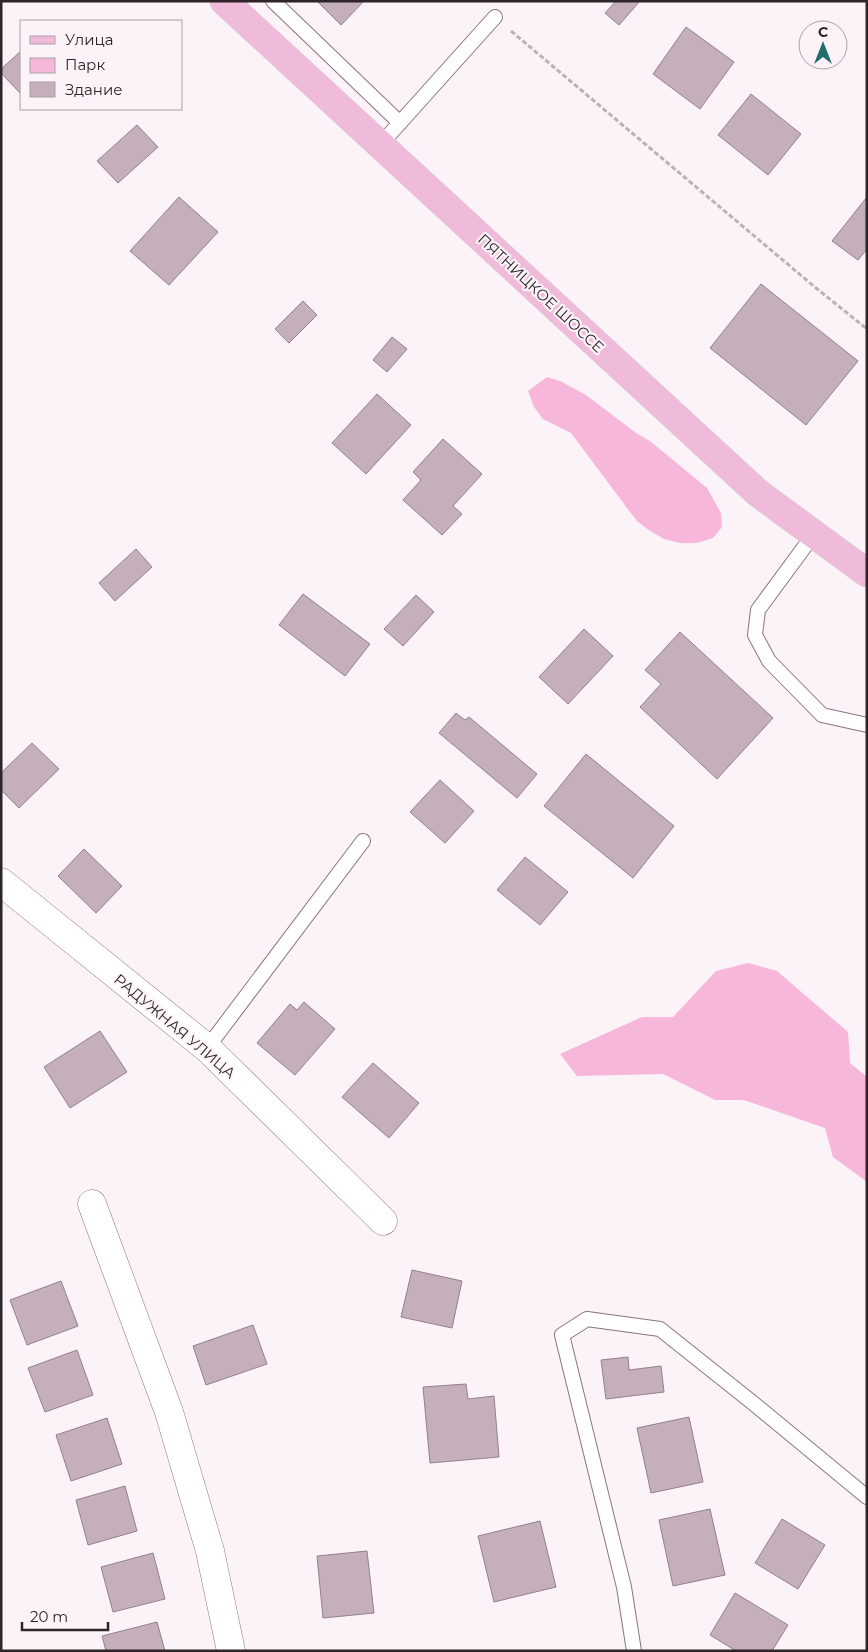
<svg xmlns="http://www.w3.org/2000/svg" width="868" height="1652" viewBox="0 0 868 1652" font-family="Montserrat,sans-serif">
<rect width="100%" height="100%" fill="#fcf3f8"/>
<g fill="#f7b7da">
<path d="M547,377l13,4 26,14 50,38 14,8 57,47 14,25 1,14 -9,11 -16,5h-17l-16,-4 -14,-8 -13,-10 -10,-13 -56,-75 -28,-14 -9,-12 -6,-16z"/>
<path d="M748,963l29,8 71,61 2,31 17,14v105l-34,-25 -8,-29 -81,-28h-29l-52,-26 -86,2 -17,-22 82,-37h31l43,-46z"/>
</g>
<g fill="#c4afba" stroke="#94808b">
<path d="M317,1h47l-23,24z"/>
<path d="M616,1h24l-21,24 -14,-12z"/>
<path d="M686,27l48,35 -34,47 -47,-35z"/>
<path d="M21,51v41l-1,1 -19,-20v-4z"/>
<path d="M751,94l50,40 -33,41 -50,-40z"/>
<path d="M137,125l21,22 -40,36 -21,-22z"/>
<path d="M179,197l39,35 -49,53 -39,-34z"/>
<path d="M867,197v52l-9,11 -26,-19z"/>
<path d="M761,284l97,77 -52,64 -96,-77z"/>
<path d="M303,301l14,14 -28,28 -14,-14z"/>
<path d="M392,337l15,12 -20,23 -14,-12z"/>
<path d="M377,394l34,31 -45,49 -34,-31z"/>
<path d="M443,439l39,35 -29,32 9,8 -20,21 -39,-35 18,-20 -8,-8z"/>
<path d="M136,549l16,18 -37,34 -16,-18z"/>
<path d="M303,594l67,50 -25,32 -66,-51z"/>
<path d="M416,595l18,17 -31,34 -19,-17z"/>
<path d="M584,629l29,27 -45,48 -29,-27z"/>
<path d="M680,632l93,86 -56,61 -77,-72 21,-23 -16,-14z"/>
<path d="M456,713l9,7 4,-3 68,57 -20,24 -78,-65z"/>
<path d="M32,743l27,26 -40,39 -18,-18v-17z"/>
<path d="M586,754l88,72 -41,52 -89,-72z"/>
<path d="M440,780l34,31 -29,32 -35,-31z"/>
<path d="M84,849l38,37 -26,27 -38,-37z"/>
<path d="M525,857l43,35 -28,33 -43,-35z"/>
<path d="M304,1002l31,27 -40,46 -38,-32 33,-39 7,6z"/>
<path d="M100,1031l27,41 -57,36 -26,-41z"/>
<path d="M373,1063l46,40 -30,35 -47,-41z"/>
<path d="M412,1270l50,11 -10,47 -51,-11z"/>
<path d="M61,1281l17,45 -51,19 -17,-45z"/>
<path d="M253,1325l14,39 -61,21 -13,-39z"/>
<path d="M77,1350l16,45 -48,17 -17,-44z"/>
<path d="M628,1357l1,13 32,-4 3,26 -58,7 -5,-39z"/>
<path d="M466,1384l2,15 26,-3 5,61 -69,6 -7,-76z"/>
<path d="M689,1417l14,65 -52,11 -14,-65z"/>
<path d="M107,1418l15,46 -51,17 -15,-46z"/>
<path d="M125,1486l12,45 -49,14 -12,-45z"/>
<path d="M710,1509l15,66 -52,11 -14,-66z"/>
<path d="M782,1519l43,26 -27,44 -43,-26z"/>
<path d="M540,1521l16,66 -62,15 -16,-66z"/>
<path d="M367,1551l7,62 -51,5 -6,-62z"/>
<path d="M153,1553l12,46 -52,13 -12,-45z"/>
<path d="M735,1593l53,32 -16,26h-36l-26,-16z"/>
<path d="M157,1622l8,29h-59l-4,-15z"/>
</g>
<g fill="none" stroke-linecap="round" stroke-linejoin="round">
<g stroke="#88757f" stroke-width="16">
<g id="lane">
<path d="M273,1l127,122"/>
<path d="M380,145l115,-128"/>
<path d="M814,534l-56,76 -3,25 14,26 53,54 45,10"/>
<path d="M207,1048l156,-207"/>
<path d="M634,1651l-10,-64 -62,-252 25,-16 73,10 93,74 114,94"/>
</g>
</g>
<g stroke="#88757f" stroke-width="29">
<g id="street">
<path d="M1,882l206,166 176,173"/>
<path d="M92,1204l77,208 41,139 21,100"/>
</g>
</g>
<g stroke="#d5d3d4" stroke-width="29">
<path id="primary" d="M224,1l534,492 109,80"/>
</g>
<path stroke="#bbb2b7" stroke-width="3" stroke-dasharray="5 2.5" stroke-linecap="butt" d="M511,31l305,257 51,41"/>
<use href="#lane" stroke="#fff" stroke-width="14"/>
<use href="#street" stroke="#fff" stroke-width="28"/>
<use href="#primary" stroke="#f0bbda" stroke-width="28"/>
</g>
<g text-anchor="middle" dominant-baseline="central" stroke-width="4.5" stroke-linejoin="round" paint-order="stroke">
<g font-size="15" fill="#2d2529" stroke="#fcf3f8">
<text transform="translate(541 293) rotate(43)">ПЯТНИЦКОЕ ШОССЕ</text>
<text transform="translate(175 1026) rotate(40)">РАДУЖНАЯ УЛИЦА</text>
</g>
</g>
<rect width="868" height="1652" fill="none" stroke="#2d2529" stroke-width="5"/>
<rect x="20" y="20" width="162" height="90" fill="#fcf3f8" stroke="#a9a1a5"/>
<rect x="30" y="36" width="25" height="8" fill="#f0bbda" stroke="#a9a1a5"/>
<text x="65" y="45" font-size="15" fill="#2d2529">Улица</text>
<rect x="30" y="58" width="25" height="15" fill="#f7b7da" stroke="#a9a1a5"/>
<text x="65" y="70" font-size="15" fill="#2d2529">Парк</text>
<rect x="30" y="82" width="25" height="15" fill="#c4afba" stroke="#a9a1a5"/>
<text x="65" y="95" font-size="15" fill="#2d2529">Здание</text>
<g transform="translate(823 45)"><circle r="24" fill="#fcf3f8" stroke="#a9a1a5"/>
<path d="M0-4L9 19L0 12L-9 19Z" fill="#216d6d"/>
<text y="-8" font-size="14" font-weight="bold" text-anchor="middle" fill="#2d2529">С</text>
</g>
<path d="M22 1622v8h86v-8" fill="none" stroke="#2d2529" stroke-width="2.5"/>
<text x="30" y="1622" font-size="15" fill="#2d2529" stroke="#fcf3f8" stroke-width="4" paint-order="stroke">20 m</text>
</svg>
